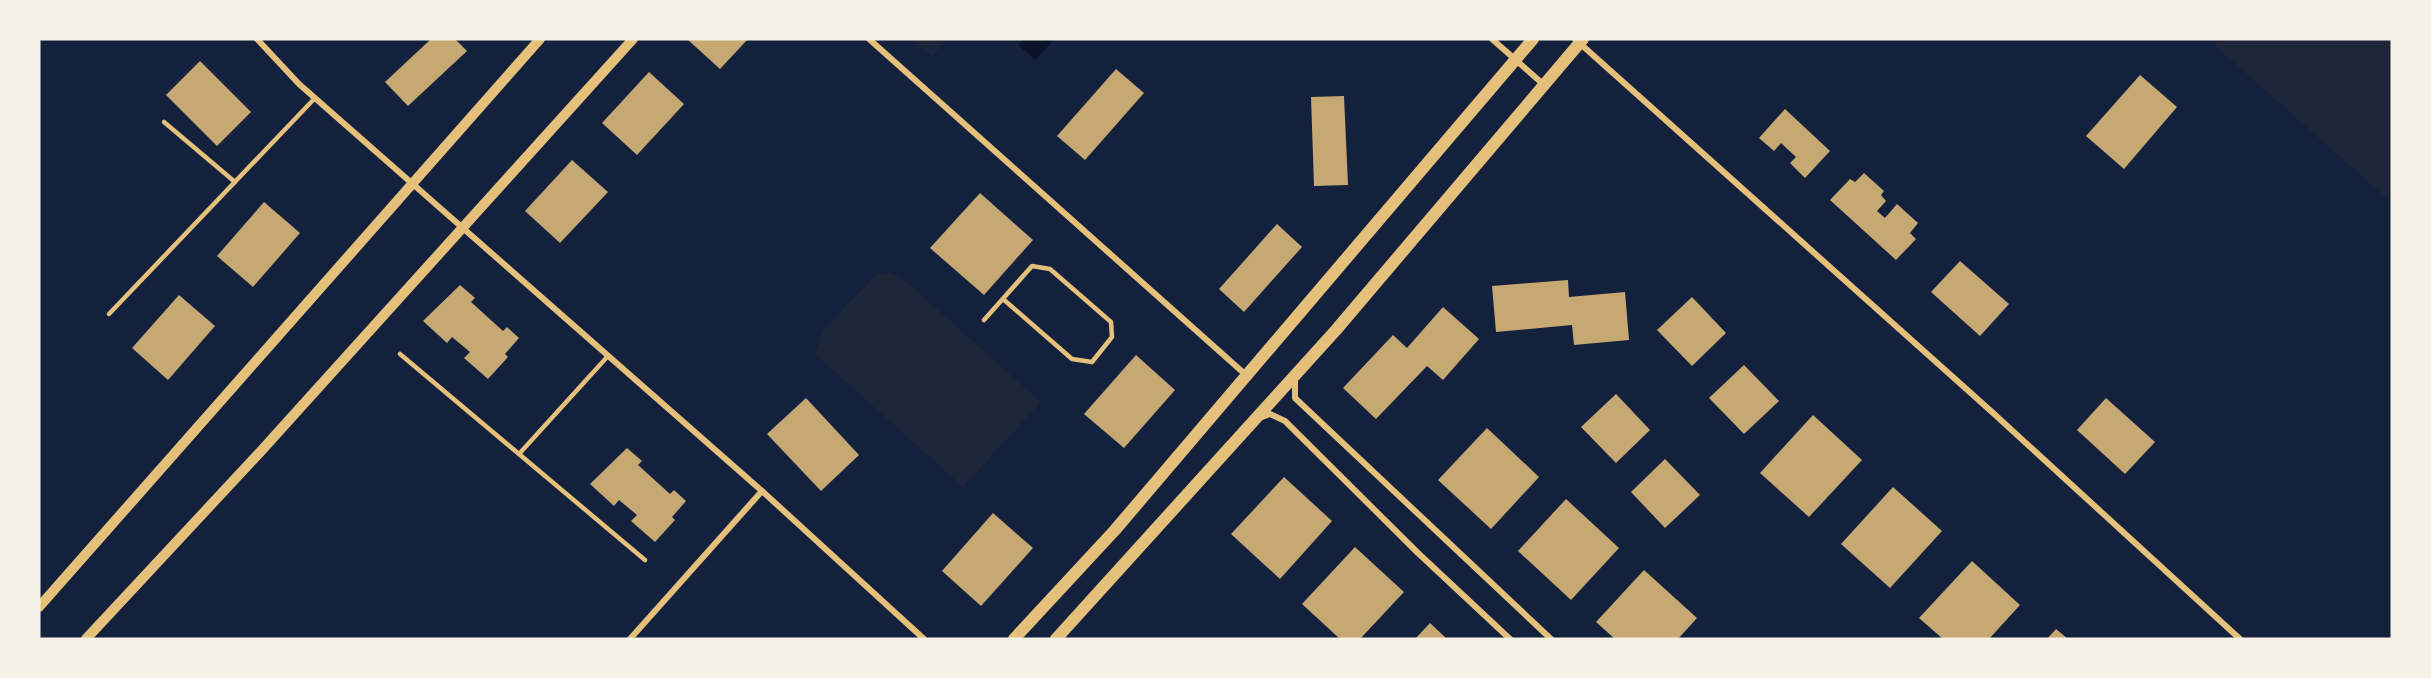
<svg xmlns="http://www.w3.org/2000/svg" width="2431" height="678" viewBox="0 0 2431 678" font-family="Helvetica,sans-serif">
<rect width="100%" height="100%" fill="#14213d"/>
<g fill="#1d2539">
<path d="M911,39h36l-15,17z"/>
<path d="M2219,39h173v164l-178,-158z"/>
<path d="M888,272l13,5 140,125 -78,85 -148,-133 9,-25 52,-54z"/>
</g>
<path fill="#0b132b" d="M1024,39h30l-18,21 -18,-15z"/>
<g fill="#c6a872">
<path d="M431,39h24l12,12 -59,55 -23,-24z"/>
<path d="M687,39h61l-28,30z"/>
<path d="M200,61l51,51 -34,34 -51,-51z"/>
<path d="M1116,69l28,24 -59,67 -28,-24z"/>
<path d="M649,72l35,32 -47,51 -35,-32z"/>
<path d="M2140,75l37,32 -53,62 -38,-33z"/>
<path d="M1344,96l4,89 -34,1 -3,-89z"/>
<path d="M1785,109l45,42 -25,27 -15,-15 6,-6 -15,-14 -7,8 -15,-13z"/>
<path d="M572,160l36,32 -48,51 -35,-32z"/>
<path d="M1864,173l20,18 -3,4 5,6 -9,10 8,7 12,-14 21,19 -8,10 6,6 -20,21 -66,-60 20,-21 5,3z"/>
<path d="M980,193l53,47 -49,55 -54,-47z"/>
<path d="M264,202l36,31 -47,54 -36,-31z"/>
<path d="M1277,224l25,23 -58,65 -25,-23z"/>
<path d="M1960,261l49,43 -29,32 -49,-44z"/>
<path d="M1568,280l1,17 56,-5 4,48 -55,5 -2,-20 -76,7 -4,-46z"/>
<path d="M460,285l15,13 -4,4 32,29 4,-4 12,11 -14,16 3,3 -20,22 -24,-21 6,-6 -18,-15 -5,6 -24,-22z"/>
<path d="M179,295l36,31 -47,54 -36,-32z"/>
<path d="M1692,297l34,36 -34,33 -35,-36z"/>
<path d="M1443,307l36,32 -36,41 -16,-14 -51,53 -33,-31 50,-53 14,13z"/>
<path d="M1136,355l39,35 -51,58 -40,-34z"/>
<path d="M1744,365l35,36 -35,33 -35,-36z"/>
<path d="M1616,394l34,36 -34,33 -35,-36z"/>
<path d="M806,398l53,57 -38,36 -54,-57z"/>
<path d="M2106,398l49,44 -30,32 -48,-44z"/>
<path d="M1813,415l49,45 -53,57 -49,-44z"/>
<path d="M1487,428l52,49 -48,52 -53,-49z"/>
<path d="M627,448l15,13 -4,4 10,9 22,20 4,-4 12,11 -14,16 3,3 -20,22 -24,-21 6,-6 -18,-15 -5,6 -24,-22z"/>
<path d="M1665,459l35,36 -35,33 -34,-36z"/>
<path d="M1284,477l48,44 -52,58 -49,-45z"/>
<path d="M1893,487l49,44 -52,57 -49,-44z"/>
<path d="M1566,499l53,49 -48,52 -53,-49z"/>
<path d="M993,513l40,35 -52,58 -39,-35z"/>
<path d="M1355,547l49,45 -44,47h-20l-38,-35z"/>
<path d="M1972,561l48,44 -31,34h-46l-24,-21z"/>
<path d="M1644,570l53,48 -19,21h-63l-19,-17z"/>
<path d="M1430,623l17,16h-32z"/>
<path d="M2056,629l12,10h-21z"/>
</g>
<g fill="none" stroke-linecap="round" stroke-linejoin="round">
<g stroke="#e5c07b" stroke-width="4.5">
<path d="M164,122l71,60"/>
<path d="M109,314l206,-216"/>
<path d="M984,320l48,-54 18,3 61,53 1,15 -20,25 -20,-3 -69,-60"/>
<path d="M400,354l245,206"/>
<path d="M519,454l89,-98"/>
</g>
<g stroke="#e5c07b" stroke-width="6">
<path d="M257,39l42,45 463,407 162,148"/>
<path d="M869,39l377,336"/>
<path d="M1492,39l51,45"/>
<path d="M1575,39l417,373 248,227"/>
<path d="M1295,379v19l256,241"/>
<path d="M1262,417l8,-3 15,7 133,132 92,86"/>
<path d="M630,639l132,-148"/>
</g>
<g stroke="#e5c07b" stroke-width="10">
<path d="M39,607l501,-568"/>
<path d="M86,639l176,-189 371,-411"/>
</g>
<g stroke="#e5c07b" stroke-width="12">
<path d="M1014,639l101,-109 418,-491"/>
<path d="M1056,639l280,-309 247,-291"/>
</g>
</g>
<rect width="2431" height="678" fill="none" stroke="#f6f1e7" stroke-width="81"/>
</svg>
